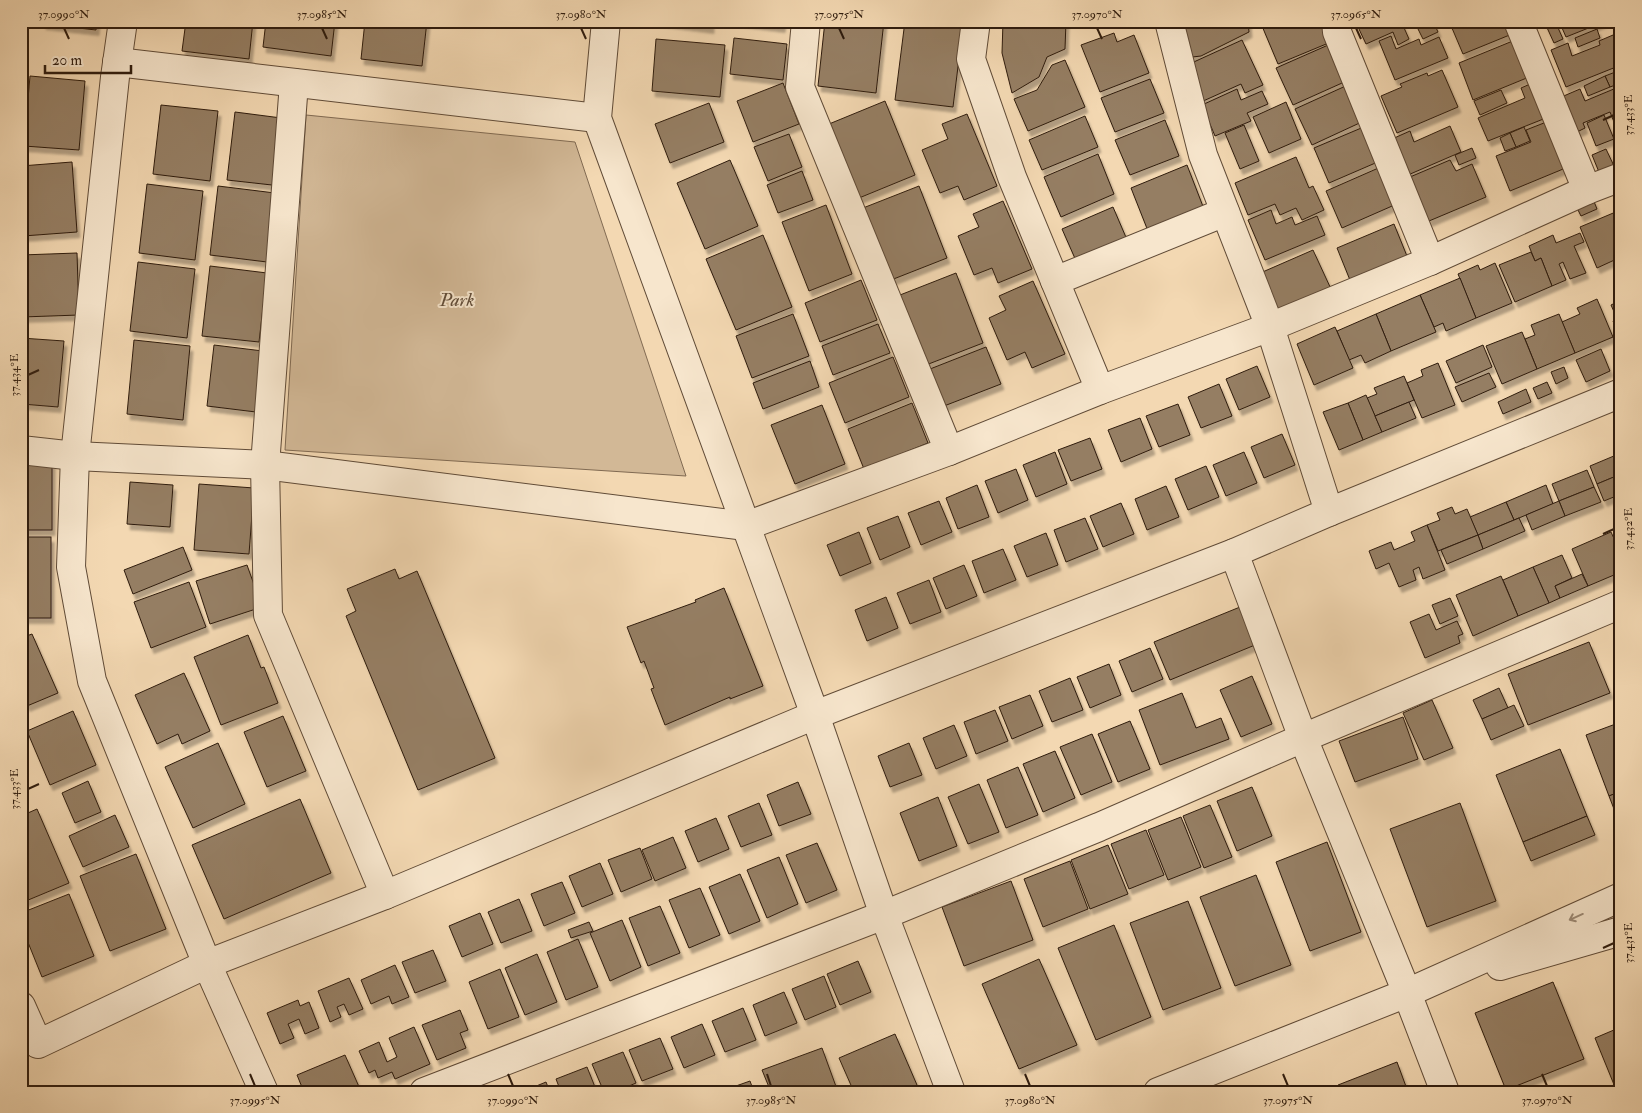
<svg xmlns="http://www.w3.org/2000/svg" width="1642" height="1113" viewBox="0 0 1642 1113" font-family="'IM FELL Double Pica',serif">
<defs>
<filter id="shadow"><feDropShadow dx="3" dy="5.5" stdDeviation="1" flood-color="#0004"/></filter>
</defs>
<rect width="100%" height="100%" fill="#f3d8b2"/>
<filter id="stains"><feTurbulence type="fractalNoise" baseFrequency=".004" numOctaves="4"/><feColorMatrix values="0 0 0 0 .2 0 0 0 0 .09 0 0 0 0 .02 0 0 0 .5 -.17"/></filter>
<radialGradient id="worn" r=".72"><stop offset=".6" stop-color="#630" stop-opacity="0"/><stop offset="1" stop-color="#630" stop-opacity=".3"/></radialGradient>
<path fill="#d2b896" stroke="#806a52" d="M306,115l269,27 111,334 -401,-26z"/>
<g fill="#957e63" stroke="#2f1c0e" filter="url(#shadow)">
<path d="M43,21h54l-1,9 -53,-6z"/>
<path d="M186,21h67l-4,38 -67,-8z"/>
<path d="M266,21h69l-4,35 -68,-9z"/>
<path d="M365,21h62l-5,45 -61,-7z"/>
<path d="M658,21h53v7z"/>
<path d="M736,21h47l-1,6z"/>
<path d="M825,21h59l-8,72 -58,-7z"/>
<path d="M905,21h24l34,5 -10,81 -58,-7z"/>
<path d="M1003,21h63l-1,28 -18,8 -8,20 -27,16 -10,-40z"/>
<path d="M1181,21h67l1,11 -48,24 -17,2z"/>
<path d="M1273,21h49l9,21 -53,22 -16,-38z"/>
<path d="M1372,21h29l8,18 -11,6 -5,-13 -27,12 -8,-17z"/>
<path d="M1431,21h2l5,11 -15,7 -6,-12z"/>
<path d="M1449,21h64l4,11 -54,22z"/>
<path d="M1544,21h11l8,18 -9,4z"/>
<path d="M1559,21h47l-40,16z"/>
<path d="M1597,29l3,9 -22,9 -3,-9z"/>
<path d="M1114,33l3,9 17,-7 15,38 -49,19 -19,-47z"/>
<path d="M1613,35l8,20v10l-55,22 -15,-37 17,-7 4,13 28,-11 -1,-4z"/>
<path d="M1391,36l5,13 23,-10 2,6 18,-8 9,21 -53,22 -16,-39z"/>
<path d="M734,38l53,6 -4,36 -53,-6z"/>
<path d="M1520,38l14,37 -61,25 -14,-37z"/>
<path d="M656,39l69,6 -5,52 -68,-6z"/>
<path d="M1242,40l21,45 -18,8 -4,-9 -40,18 -16,-36z"/>
<path d="M1335,42l16,37 -58,26 -17,-37z"/>
<path d="M1065,60l20,47 -57,24 -14,-32 23,-9 15,-25z"/>
<path d="M1442,70l16,37 -61,26 -16,-37 21,-9 -2,-3 27,-11 1,3z"/>
<path d="M1618,71l3,12 -11,4 -5,-11z"/>
<path d="M30,76l55,5 -6,69 -55,-4z"/>
<path d="M1605,76l5,11 -22,9 -4,-10z"/>
<path d="M1150,79l14,34 -49,19 -14,-34z"/>
<path d="M1537,81l14,35 -63,25 -10,-23 47,-20 -4,-10z"/>
<path d="M783,83l16,41 -46,18 -16,-41z"/>
<path d="M1350,84l16,36 -54,25 -17,-36z"/>
<path d="M1621,86v33l-7,3 -4,-10 -27,11 2,5 -12,6 -14,-36 21,-9 5,12z"/>
<path d="M1237,89l4,11 21,-9 6,13 -21,9 4,8 -36,15 -13,-31z"/>
<path d="M1501,90l6,13 -27,12 -6,-14z"/>
<path d="M885,101l30,74 -56,23 -30,-74z"/>
<path d="M1286,102l15,37 -32,14 -16,-36z"/>
<path d="M709,103l15,39 -54,21 -15,-39z"/>
<path d="M161,105l57,6 -8,70 -57,-7z"/>
<path d="M235,112l54,7 -8,67 -54,-6z"/>
<path d="M967,114l30,72 -33,14 -6,-14 -18,7 -18,-43 26,-11 -6,-15z"/>
<path d="M1604,115l10,24 -18,7 -9,-23z"/>
<path d="M1085,116l13,31 -56,23 -13,-30z"/>
<path d="M1165,120l14,36 -49,19 -15,-35z"/>
<path d="M1549,121l19,46 -58,24 -14,-35 35,-14 -5,-12z"/>
<path d="M1621,124v19l-7,-16z"/>
<path d="M1244,125l15,36 -19,8 -15,-36z"/>
<path d="M1366,126l14,35 -51,22 -15,-35z"/>
<path d="M1450,126l11,26 -53,23 -16,-36 18,-8 4,11z"/>
<path d="M1524,127l6,14 -14,6 -6,-14z"/>
<path d="M1510,133l6,14 -11,4 -5,-13z"/>
<path d="M789,134l13,33 -34,14 -14,-34z"/>
<path d="M1472,148l4,10 -17,7 -4,-10z"/>
<path d="M1606,149l8,17 -15,6 -7,-17z"/>
<path d="M1098,154l16,40 -53,23 -17,-40z"/>
<path d="M1296,157l13,31 4,-2 11,24 -22,10 -6,-12 -16,7 -5,-11 -27,11 -13,-32z"/>
<path d="M730,160l28,66 -53,23 -28,-66z"/>
<path d="M1450,160l6,11 16,-7 14,33 -57,24 -19,-44z"/>
<path d="M72,162l5,70 -54,4 -2,-70z"/>
<path d="M1187,165l17,44 -56,22 -17,-43z"/>
<path d="M1383,166l16,37 -57,25 -16,-37z"/>
<path d="M802,171l11,29 -35,13 -11,-28z"/>
<path d="M147,184l56,7 -8,69 -56,-7z"/>
<path d="M218,186l57,7 -8,69 -57,-7z"/>
<path d="M919,186l28,72 -56,22 -28,-72z"/>
<path d="M1593,199l4,10 -16,7 -5,-10z"/>
<path d="M1003,201l29,68 -34,14 -6,-15 -18,7 -16,-39 21,-9 -6,-13z"/>
<path d="M826,205l26,69 -43,17 -27,-69z"/>
<path d="M1113,207l15,35 -51,21 -15,-34z"/>
<path d="M1271,210l5,14 16,-7 3,8 22,-9 8,19 -60,25 -17,-40z"/>
<path d="M1618,211l3,6v40l-24,11 -17,-41z"/>
<path d="M1394,224l15,37 -57,24 -15,-37z"/>
<path d="M1580,233l4,9 -10,4 12,27 -16,6 -7,-17 -4,2 7,16 -14,6 -11,-28 -6,3 -6,-15 24,-11 3,8z"/>
<path d="M763,235l29,72 -56,23 -30,-71z"/>
<path d="M1313,250l18,39 -56,25 -17,-40z"/>
<path d="M1531,252l4,9 6,-3 11,28 -37,16 -16,-37z"/>
<path d="M77,253l2,62 -57,2 -1,-62z"/>
<path d="M138,262l57,7 -8,69 -57,-7z"/>
<path d="M1495,263l17,40 -36,15 -18,-44 20,-9 2,5z"/>
<path d="M210,266l57,7 -8,69 -57,-6z"/>
<path d="M956,273l27,70 -57,22 -26,-70z"/>
<path d="M1460,278l16,40 -30,13 -3,-8 -9,4 -14,-32z"/>
<path d="M861,280l16,40 -57,22 -15,-39z"/>
<path d="M1033,281l32,73 -33,14 -7,-16 -18,8 -18,-42 17,-8 -7,-14z"/>
<path d="M1420,295l16,37 -45,19 -15,-37z"/>
<path d="M1597,299l16,38 -38,16 -13,-31 18,-8 -3,-6z"/>
<path d="M1621,300v12l-6,2 -4,-9z"/>
<path d="M793,314l16,42 -57,22 -16,-42z"/>
<path d="M1376,314l15,37 -26,12 -4,-8 -12,5 -12,-29z"/>
<path d="M1559,314l16,39 -38,16 -12,-30 10,-4 -4,-10z"/>
<path d="M1621,317v18l-2,1 -6,-15z"/>
<path d="M878,324l12,29 -57,22 -11,-29z"/>
<path d="M1335,327l18,41 -39,17 -17,-41z"/>
<path d="M1522,332l15,37 -35,15 -16,-38z"/>
<path d="M21,338l43,3 -6,66 -36,-3z"/>
<path d="M134,340l56,6 -7,74 -56,-6z"/>
<path d="M214,345l57,7 -7,61 -57,-7z"/>
<path d="M1483,345l9,22 -36,16 -10,-22z"/>
<path d="M986,347l15,37 -57,22 -14,-37z"/>
<path d="M1601,349l9,22 -24,11 -10,-22z"/>
<path d="M893,357l16,40 -64,26 -16,-40z"/>
<path d="M810,361l9,26 -56,22 -10,-26z"/>
<path d="M1438,363l17,42 -33,13 -15,-35 16,-7 -2,-6z"/>
<path d="M1257,366l13,31 -31,13 -13,-31z"/>
<path d="M1564,367l4,11 -12,6 -5,-12z"/>
<path d="M1489,373l7,14 -34,15 -7,-15z"/>
<path d="M1404,376l10,24 -39,16 -8,-18 10,-4 -3,-6z"/>
<path d="M1547,382l5,11 -14,6 -5,-11z"/>
<path d="M1219,384l13,32 -31,12 -13,-31z"/>
<path d="M1526,389l5,13 -28,12 -5,-12z"/>
<path d="M1366,395l16,37 -19,8 -15,-37z"/>
<path d="M1409,402l7,16 -34,14 -7,-16z"/>
<path d="M912,403l16,40 -64,26 -16,-40z"/>
<path d="M1348,403l15,37 -24,10 -16,-38z"/>
<path d="M1178,404l12,31 -31,12 -13,-31z"/>
<path d="M822,405l23,59 -50,20 -24,-59z"/>
<path d="M1140,418l12,31 -31,13 -13,-32z"/>
<path d="M1282,434l13,31 -31,13 -13,-31z"/>
<path d="M1090,438l12,31 -31,12 -13,-31z"/>
<path d="M1055,452l12,32 -31,13 -13,-32z"/>
<path d="M1244,452l13,31 -31,13 -13,-31z"/>
<path d="M1621,453v21l-24,10 -7,-18z"/>
<rect x="21" y="461" width="31" height="69"/>
<path d="M1206,466l13,31 -31,13 -13,-31z"/>
<path d="M1016,469l12,31 -30,13 -13,-32z"/>
<path d="M1587,470l7,17 -35,14 -7,-17z"/>
<path d="M1621,474v20l-17,7 -7,-17z"/>
<path d="M130,482l43,3 -3,42 -43,-3z"/>
<path d="M199,484l55,4 -5,66 -55,-4z"/>
<path d="M977,485l12,32 -31,12 -12,-31z"/>
<path d="M1546,485l7,19 -39,16 -8,-18z"/>
<path d="M1166,486l13,31 -32,13 -12,-31z"/>
<path d="M1594,487l7,15 -36,14 -6,-15z"/>
<path d="M939,501l13,31 -31,13 -13,-32z"/>
<path d="M1559,501l6,15 -33,14 -6,-15z"/>
<path d="M1506,502l8,18 -36,15 -8,-18z"/>
<path d="M1121,503l13,31 -31,13 -13,-31z"/>
<path d="M1452,507l3,7 12,-5 11,26 -40,16 -11,-26 13,-5 -3,-7z"/>
<path d="M898,516l12,31 -30,13 -13,-32z"/>
<path d="M1085,518l13,31 -32,13 -12,-32z"/>
<path d="M1519,518l6,13 -42,18 -5,-14z"/>
<path d="M1427,525l18,45 -22,9 -4,-12 -6,3 3,10 -17,7 -10,-24 -13,6 -7,-18 22,-9 3,8 21,-9 -4,-9z"/>
<path d="M1621,527v19l-7,-15z"/>
<path d="M859,532l12,31 -31,13 -13,-31z"/>
<path d="M1611,532l10,22v18l-33,14 -16,-37z"/>
<path d="M1046,533l12,32 -31,12 -13,-31z"/>
<path d="M1478,535l5,14 -36,15 -6,-14z"/>
<rect x="21" y="537" width="30" height="81"/>
<path d="M183,547l9,23 -59,24 -9,-24z"/>
<path d="M1003,549l13,31 -32,13 -12,-32z"/>
<path d="M1562,555l10,23 -17,8 5,12 -11,5 -16,-36z"/>
<path d="M247,565l15,42 -52,17 -14,-43z"/>
<path d="M964,565l13,31 -31,13 -13,-31z"/>
<path d="M1533,567l16,36 -31,13 -15,-36z"/>
<path d="M395,569l4,10 18,-8 78,187 -77,32 -72,-174 10,-5 -9,-22z"/>
<path d="M1582,574l6,12 -28,12 -5,-12z"/>
<path d="M1501,576l17,40 -45,20 -17,-41z"/>
<path d="M929,580l12,32 -31,12 -13,-31z"/>
<path d="M189,582l17,45 -55,21 -17,-46z"/>
<path d="M724,588l39,98 -33,13v-2l-65,28 -14,-36 3,-1 -10,-27 -3,2 -14,-36 69,-25 -1,-2z"/>
<path d="M886,597l12,31 -31,13 -12,-31z"/>
<path d="M1450,598l8,18 -18,8 -8,-19z"/>
<path d="M1240,607l15,38 -85,35 -16,-38z"/>
<path d="M1429,614l7,16 21,-9 6,13 -5,2 2,7 -35,15 -15,-36z"/>
<path d="M32,634l26,59 -31,13 -6,-13v-55z"/>
<path d="M248,635l13,33 3,-1 14,36 -57,22 -27,-68z"/>
<path d="M1589,642l21,51 -82,32 -20,-51z"/>
<path d="M1150,648l13,31 -31,13 -13,-31z"/>
<path d="M1109,664l12,31 -31,13 -13,-31z"/>
<path d="M184,673l26,58 -28,13 -4,-10 -21,10 -22,-49z"/>
<path d="M1252,676l20,48 -31,13 -21,-47z"/>
<path d="M1070,678l13,32 -31,12 -13,-31z"/>
<path d="M1499,688l9,20 -26,11 -9,-19z"/>
<path d="M1182,693l14,35 25,-10 8,21 -69,26 -21,-55z"/>
<path d="M1030,695l13,31 -31,13 -13,-32z"/>
<path d="M1432,700l21,48 -29,12 -21,-47z"/>
<path d="M1514,705l10,21 -33,14 -9,-21z"/>
<path d="M995,710l13,31 -32,13 -12,-32z"/>
<path d="M73,711l23,54 -46,20 -23,-54z"/>
<path d="M283,716l23,55 -39,16 -23,-55z"/>
<path d="M1403,717l15,42 -63,23 -16,-41z"/>
<path d="M1130,721l20,48 -32,13 -20,-48z"/>
<path d="M1621,722v69l-12,5 -23,-61z"/>
<path d="M954,725l13,31 -31,13 -13,-31z"/>
<path d="M1092,734l20,48 -31,13 -21,-48z"/>
<path d="M218,743l27,61 -52,24 -28,-61z"/>
<path d="M909,743l13,32 -32,12 -12,-31z"/>
<path d="M1560,749l27,67 -64,26 -27,-67z"/>
<path d="M1055,751l20,47 -32,14 -20,-48z"/>
<path d="M1018,767l20,48 -32,13 -19,-48z"/>
<path d="M88,781l13,31 -26,11 -13,-30z"/>
<path d="M798,782l13,32 -32,12 -12,-31z"/>
<path d="M979,784l20,48 -31,12 -20,-47z"/>
<path d="M1252,787l20,49 -35,15 -20,-50z"/>
<path d="M1621,791v30l-2,1 -10,-26z"/>
<path d="M938,797l19,49 -38,15 -19,-48z"/>
<path d="M300,799l31,74 -107,46 -32,-74z"/>
<path d="M759,803l13,32 -31,12 -13,-31z"/>
<path d="M1460,803l36,98 -69,26 -37,-98z"/>
<path d="M1210,805l22,52 -28,11 -21,-52z"/>
<path d="M37,809l32,74 -48,20v-87z"/>
<path d="M115,815l14,32 -46,20 -14,-31z"/>
<path d="M1587,816l8,19 -64,26 -8,-19z"/>
<path d="M1181,817l20,50 -33,13 -20,-50z"/>
<path d="M716,818l13,31 -31,13 -13,-31z"/>
<path d="M1146,830l18,45 -35,14 -18,-45z"/>
<path d="M673,837l13,31 -31,13 -13,-31z"/>
<path d="M1327,842l34,90 -51,19 -34,-89z"/>
<path d="M817,843l20,47 -31,13 -20,-48z"/>
<path d="M1108,845l20,49 -38,15 -19,-49z"/>
<path d="M640,848l12,31 -31,13 -13,-32z"/>
<path d="M136,854l30,75 -56,22 -30,-75z"/>
<path d="M779,857l19,47 -31,14 -20,-48z"/>
<path d="M1070,861l18,48 -45,18 -19,-48z"/>
<path d="M600,863l13,31 -31,13 -13,-31z"/>
<path d="M740,874l20,47 -31,13 -20,-47z"/>
<path d="M1256,875l35,90 -56,21 -35,-89z"/>
<path d="M1011,881l22,59 -69,26 -22,-59z"/>
<path d="M562,882l13,31 -31,13 -13,-32z"/>
<path d="M700,888l20,47 -31,13 -20,-48z"/>
<path d="M69,894l25,62 -52,21 -21,-52v-12z"/>
<path d="M519,899l13,32 -31,12 -13,-31z"/>
<path d="M1188,901l33,87 -58,22 -33,-87z"/>
<path d="M660,906l20,47 -32,13 -19,-48z"/>
<path d="M480,913l13,31 -31,13 -13,-31z"/>
<path d="M622,920l19,47 -31,14 -20,-48z"/>
<path d="M589,922l4,9 -22,7 -3,-8z"/>
<path d="M1114,925l37,92 -55,23 -38,-92z"/>
<path d="M578,939l20,48 -32,13 -19,-48z"/>
<path d="M433,950l13,31 -31,12 -13,-31z"/>
<path d="M537,954l20,48 -32,13 -20,-47z"/>
<path d="M1039,959l38,86 -58,24 -37,-85z"/>
<path d="M858,961l13,31 -31,13 -13,-31z"/>
<path d="M395,965l14,32 -17,7 -3,-8 -18,8 -10,-24z"/>
<path d="M500,969l19,48 -31,12 -19,-47z"/>
<path d="M824,976l12,31 -31,13 -13,-31z"/>
<path d="M349,978l14,31 -14,6 -5,-11 -7,3 4,10 -11,5 -12,-31z"/>
<path d="M1553,982l31,77 -78,31 -31,-77z"/>
<path d="M784,992l13,31 -32,13 -12,-31z"/>
<path d="M298,1000l2,6 9,-4 10,26 -14,6 -6,-15 -11,5 6,14 -14,6 -13,-31z"/>
<path d="M743,1008l13,32 -31,12 -13,-31z"/>
<path d="M460,1010l8,20 -8,3 6,15 -29,12 -15,-35z"/>
<path d="M702,1024l13,31 -31,13 -13,-31z"/>
<path d="M414,1027l16,37 -35,15 -3,-7 -14,6 -3,-8 -6,3 -10,-22 20,-9 8,20 10,-5 -8,-19z"/>
<path d="M1621,1027v65h-4l-22,-54z"/>
<path d="M895,1034l25,58h-66l-15,-34z"/>
<path d="M660,1038l13,31 -31,12 -13,-31z"/>
<path d="M822,1048l16,44h-67l-9,-22z"/>
<path d="M623,1052l13,31 -21,9h-11l-12,-28z"/>
<path d="M345,1055l15,34 -6,3h-50l-7,-17z"/>
<path d="M1397,1062l11,30h-67l-3,-7z"/>
<path d="M587,1067l10,25h-36l-5,-13z"/>
<path d="M750,1081l4,11h-35z"/>
<path d="M546,1082l4,10h-28z"/>
</g>
<g fill="none" stroke-linecap="round" stroke-linejoin="round">
<g stroke="#604b37" stroke-width="30">
<g id="minor">
<path d="M123,21l-8,56 -40,379 -4,111 21,114 115,283 57,128"/>
<path d="M606,21l-9,97 218,597 69,200 67,177"/>
<path d="M806,21l-6,66 149,364"/>
<path d="M976,21l-5,38 41,118 88,213"/>
<path d="M1169,21l34,134 67,172 59,185"/>
<path d="M1336,21l1,11 93,229"/>
<path d="M1518,21l69,169"/>
<path d="M117,62l480,56"/>
<path d="M294,83l-29,382 3,150 117,280"/>
<path d="M1055,281l170,-69"/>
<path d="M21,450l54,6 190,9 481,61 203,-75 151,-61 170,-63 160,-66 157,-71 34,-13"/>
<path d="M1234,553l69,185 104,255 38,99"/>
<path d="M1500,966l121,-35"/>
<path d="M21,1006l17,38 169,-80 178,-69 430,-180 419,-162 95,-41 292,-119"/>
<path d="M424,1092l460,-177 215,-88 204,-89 318,-134"/>
<path d="M1158,1092l249,-99 214,-96"/>
</g>
</g>
<use href="#minor" stroke="#f7e6cd" stroke-width="28"/>
</g>
<defs><path id="oneway-shaft" d="M-6 0H5M1.5-3L5.5 0L1.5 3" fill="none" stroke-width="1.6" stroke-linecap="round" stroke-linejoin="round" transform="scale(1.25)"/></defs>
<use stroke="#9d8b77" href="#oneway-shaft" transform="translate(1576 917) rotate(156)"/>
<path fill="none" stroke="#2f1c0e" stroke-width="2" d="M64,28l5,11M322,28l5,11M581,28l5,11M839,28l5,11M1097,28l5,11M1356,28l5,11M1603,120l11,-5M28,375l11,-5M1603,534l11,-5M28,789l11,-5M1603,948l11,-5M250,1074l5,12M508,1074l5,12M767,1074l4,12M1025,1074l5,12M1283,1074l5,12M1542,1074l5,12"/>
<g text-anchor="middle" dominant-baseline="central" stroke-width="4" stroke-linejoin="round" paint-order="stroke">
<g font-size="19" font-style="italic" fill="#604b37" stroke="#f7e6cd">
<text x="457" y="300">Park</text>
</g>
</g>
<rect width="1642" height="1113" fill="none" stroke="#f3d8b2" stroke-width="55"/>
<path d="M45 65v8h86v-8" fill="none" stroke="#2f1c0e" stroke-width="2.5"/>
<text x="52" y="65" font-size="15" fill="#2f1c0e" stroke="#f7e6cd" stroke-width="4" paint-order="stroke">20 m</text>
<rect x="28" y="28" width="1586" height="1058" fill="none" stroke="#2f1c0e" stroke-width="2"/>
<g font-size="12" text-anchor="middle" fill="#2f1c0e">
<text x="64" y="18">37.0990°N</text>
<text x="322" y="18">37.0985°N</text>
<text x="581" y="18">37.0980°N</text>
<text x="839" y="18">37.0975°N</text>
<text x="1097" y="18">37.0970°N</text>
<text x="1356" y="18">37.0965°N</text>
<text transform="translate(1628 115) rotate(-90)" y="4">37.433°E</text>
<text transform="translate(14 375) rotate(-90)" y="4">37.434°E</text>
<text transform="translate(1628 529) rotate(-90)" y="4">37.432°E</text>
<text transform="translate(14 789) rotate(-90)" y="4">37.433°E</text>
<text transform="translate(1628 943) rotate(-90)" y="4">37.431°E</text>
<text x="255" y="1104">37.0995°N</text>
<text x="513" y="1104">37.0990°N</text>
<text x="771" y="1104">37.0985°N</text>
<text x="1030" y="1104">37.0980°N</text>
<text x="1288" y="1104">37.0975°N</text>
<text x="1547" y="1104">37.0970°N</text>
</g>
<rect width="100%" height="100%" filter="url(#stains)"/>
<rect width="100%" height="100%" fill="url(#worn)"/>
</svg>
